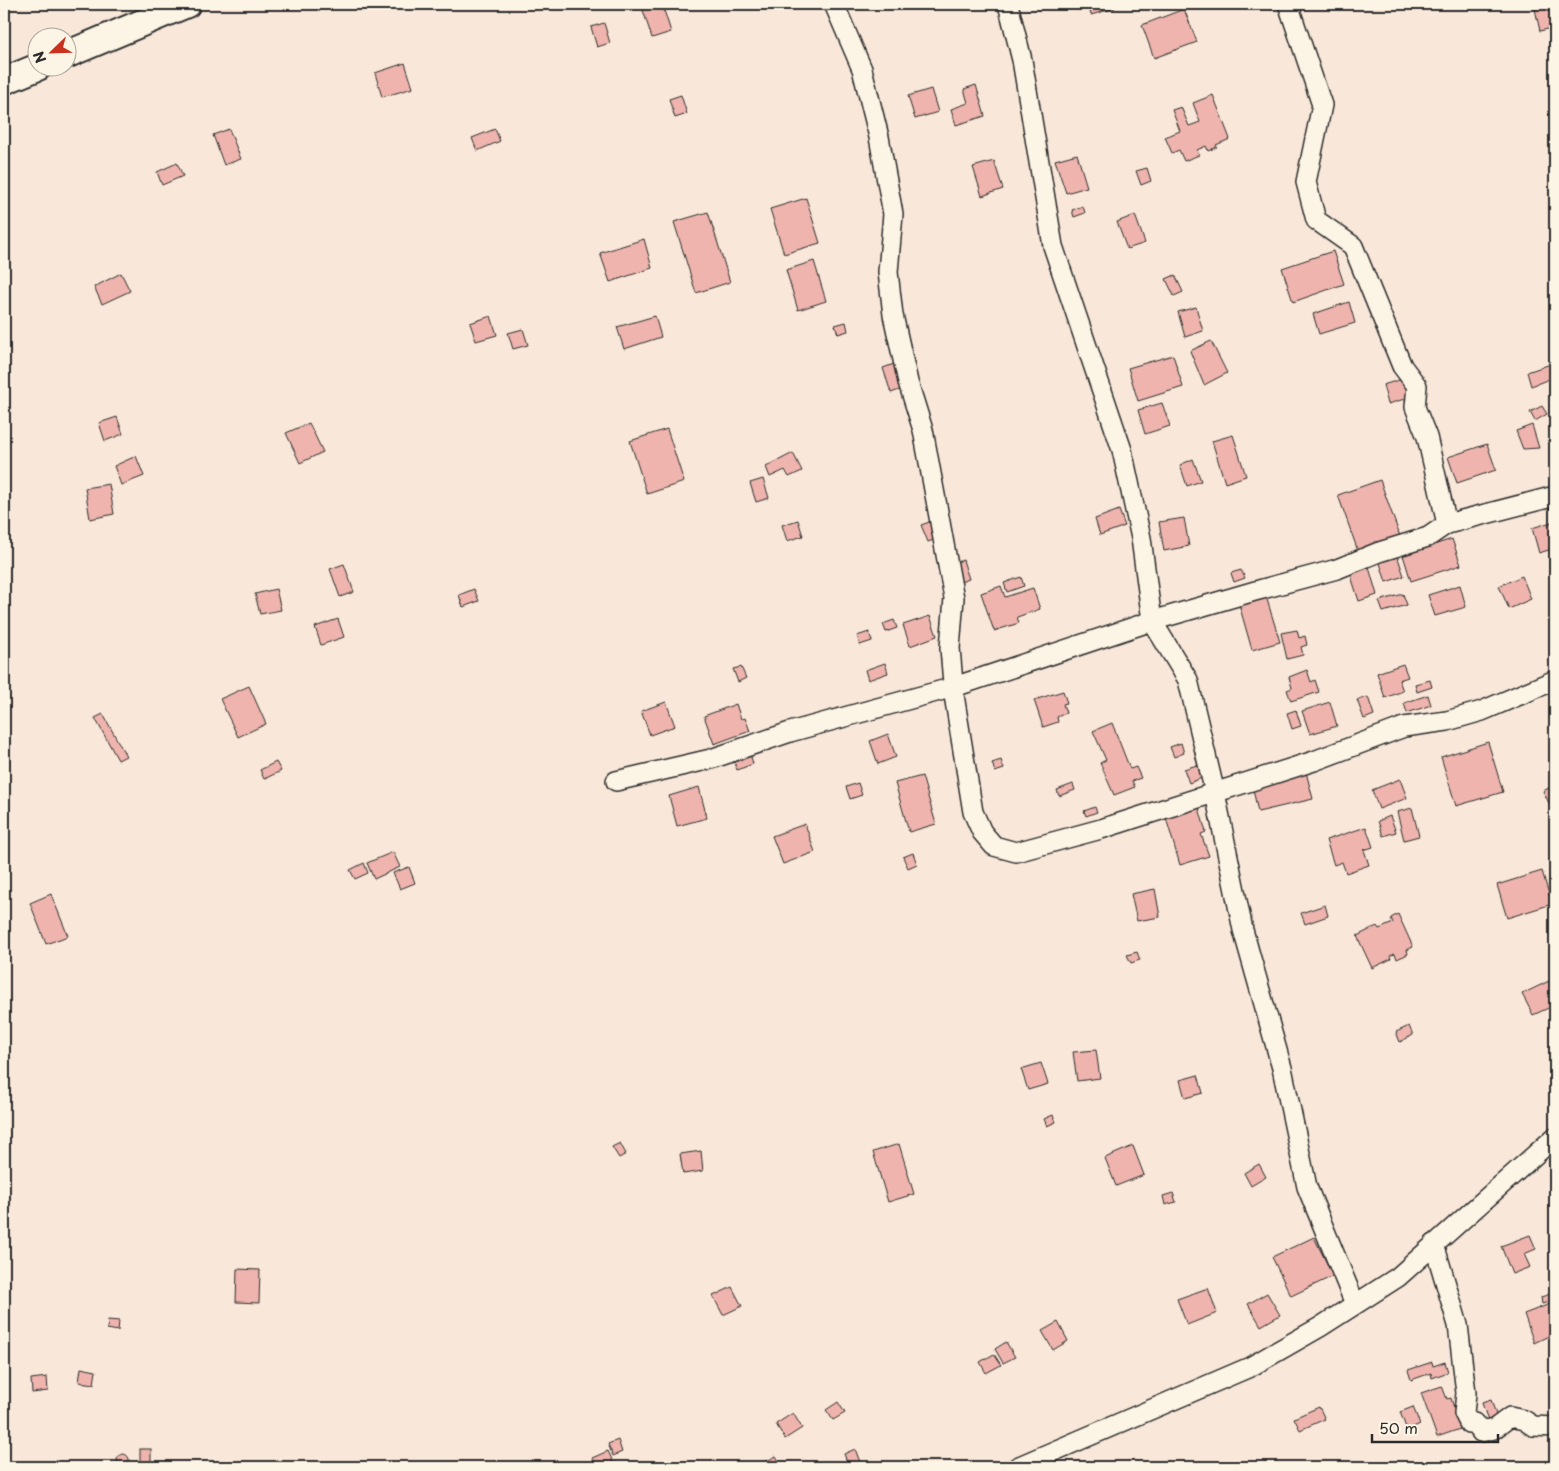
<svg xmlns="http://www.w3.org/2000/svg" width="1559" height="1471" viewBox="0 0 1559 1471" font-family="'Playpen Sans',sans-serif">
<rect width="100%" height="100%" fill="#f9e8da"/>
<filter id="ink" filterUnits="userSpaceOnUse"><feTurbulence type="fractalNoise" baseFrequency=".02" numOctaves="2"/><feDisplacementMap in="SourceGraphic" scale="10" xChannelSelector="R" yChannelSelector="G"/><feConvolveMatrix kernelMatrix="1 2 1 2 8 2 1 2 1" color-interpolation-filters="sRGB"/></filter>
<g filter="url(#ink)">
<g fill="#efb4ad" stroke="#2b2b2b">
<path d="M641,4h21l9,28 -19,6z"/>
<path d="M1088,4h26l1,4 -24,7z"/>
<path d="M1553,4l2,23 -15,4 -5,-22z"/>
<path d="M1184,9l13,33 -43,16 -12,-33z"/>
<path d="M604,23l6,20 -13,4 -6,-20z"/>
<path d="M405,63l8,25 -31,9 -7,-24z"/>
<path d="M976,85l9,31 -29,9 -5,-16 17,-6 -4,-14z"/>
<path d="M931,89l7,23 -23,7 -7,-23z"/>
<path d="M681,95l6,19 -12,4 -6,-19z"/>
<path d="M1213,95l17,44 -14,6 1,2 -9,4 -2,-5 -9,4 2,5 -15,6 -5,-11 -7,3 -7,-16 15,-6 -8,-21 9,-3 8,19 11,-4 -7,-19z"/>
<path d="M229,129l12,30 -17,6 -11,-30z"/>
<path d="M495,129l5,12 -23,10 -5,-13z"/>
<path d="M1077,154l10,33 -21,6 -11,-33z"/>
<path d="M994,161l9,28 -21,7 -9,-29z"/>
<path d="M177,163l6,13 -21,9 -5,-13z"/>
<path d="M1147,168l4,13 -10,4 -5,-14z"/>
<path d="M806,198l14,45 -36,11 -14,-45z"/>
<path d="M1083,206l2,7 -11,4 -2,-7z"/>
<path d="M708,212l22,70 -34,11 -22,-71z"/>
<path d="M1135,215l10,28 -18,6 -10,-27z"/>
<path d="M644,239l8,29 -42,14 -10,-29z"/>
<path d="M1333,251l11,33 -51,18 -11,-34z"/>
<path d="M814,261l12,40 -28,9 -12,-40z"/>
<path d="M121,273l9,18 -28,13 -8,-17z"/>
<path d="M1175,275l8,17 -9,4 -8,-17z"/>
<path d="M1349,302l6,21 -36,11 -6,-20z"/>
<path d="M1196,307l7,24 -18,6 -7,-25z"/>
<path d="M491,316l6,19 -21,6 -6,-18z"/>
<path d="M655,316l6,21 -37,12 -7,-22z"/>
<path d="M846,322l2,9 -10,3 -3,-9z"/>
<path d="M523,329l5,16 -15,4 -5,-16z"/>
<path d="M1211,341l16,32 -23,12 -14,-34z"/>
<path d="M1173,355l10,32 -45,14 -10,-33z"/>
<path d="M894,364l8,25 -11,4 -8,-25z"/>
<path d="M1551,364l4,13 -24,9 -4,-14z"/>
<path d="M1405,378l6,19 -23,7 -5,-19z"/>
<path d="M1162,403l8,23 -25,8 -7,-24z"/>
<path d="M1542,406l5,8 -12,7 -5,-9z"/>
<path d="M117,417l6,17 -18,7 -6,-18z"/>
<path d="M309,423l14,29 -23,11 -14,-30z"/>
<path d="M1532,425l7,23 -16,1 -7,-18z"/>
<path d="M667,429l17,53 -37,12 -17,-53z"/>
<path d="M1233,435l13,41 -21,7 -13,-42z"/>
<path d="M1487,444l9,26 -39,13 -9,-26z"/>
<path d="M793,453l9,18 -13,6 -4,-7 -15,7 -4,-10z"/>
<path d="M136,456l8,20 -23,9 -7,-19z"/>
<path d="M1193,459l8,22 -14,5 -7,-21z"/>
<path d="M763,479l6,19 -13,4 -6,-19z"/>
<path d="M1380,480l21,59 -42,15 -21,-59z"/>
<path d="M109,484l5,30 -24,5 -5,-31z"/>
<path d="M1119,510l6,16 -25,9 -5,-16z"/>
<path d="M1184,518l5,28 -25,5 -5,-29z"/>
<path d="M798,520l5,16 -16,5 -5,-16z"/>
<path d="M935,520l6,17 -13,5 -7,-17z"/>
<path d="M1555,521v27l-16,5 -7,-25z"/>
<path d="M1452,539l9,26 -50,16 -8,-26z"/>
<path d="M1396,552l8,24 -18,6 -8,-25z"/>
<path d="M963,560l6,19 -14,5 -7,-19z"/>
<path d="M344,564l10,28 -14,5 -10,-28z"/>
<path d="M1368,564l9,31 -18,6 -10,-31z"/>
<path d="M1241,570l4,8 -11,4 -3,-9z"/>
<path d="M1522,576l9,23 -22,10 -10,-23z"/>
<path d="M1021,577l3,9 -17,6 -3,-9z"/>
<path d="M1460,585l6,22 -31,9 -7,-21z"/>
<path d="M1001,586l4,11 28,-9 7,21 -23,8 2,6 -25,8 -13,-38z"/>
<path d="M276,589l5,21 -21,4 -5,-20z"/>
<path d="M474,589l5,12 -16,6 -4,-12z"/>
<path d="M1265,593l15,49 -28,8 -14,-49z"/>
<path d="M1403,594l4,11 -24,7 -4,-11z"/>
<path d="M930,616l7,20 -27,10 -7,-21z"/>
<path d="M338,619l6,18 -23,8 -6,-18z"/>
<path d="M894,620l3,8 -11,4 -3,-8z"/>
<path d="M1297,630l2,8 6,-2 2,9 -6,2 2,8 -16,4 -6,-26z"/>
<path d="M869,632l3,9 -12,4 -3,-9z"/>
<path d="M885,663l3,10 -20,7 -3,-10z"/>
<path d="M1403,664l5,13 -9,3 4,11 -18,7 -8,-25z"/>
<path d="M741,667l5,11 -8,4 -5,-13z"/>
<path d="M1307,670l4,12 4,-2 4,12 -28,9 -4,-11 5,-2 -3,-11z"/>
<path d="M1430,680l2,7 -15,5 -2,-8z"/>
<path d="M249,686l17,38 -28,13 -18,-38z"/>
<path d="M1063,691l4,12 -4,1 3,9 -9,4 1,5 -15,5 -9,-27z"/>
<path d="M1428,695l3,10 -24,8 -3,-10z"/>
<path d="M1368,697l6,18 -10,4 -7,-19z"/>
<path d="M666,702l9,24 -25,9 -9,-24z"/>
<path d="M1330,702l7,24 -27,8 -8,-23z"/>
<path d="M736,704l5,15 4,-1 5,13 -36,13 -10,-28z"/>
<path d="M1296,710l5,16 -9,3 -5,-16z"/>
<path d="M103,714l23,42 -8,4 -23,-42z"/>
<path d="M1112,723l18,46 6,-2 5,11 -9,3 3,6 -21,8 -14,-32 6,-3 -13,-29z"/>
<path d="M888,734l8,23 -18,7 -8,-23z"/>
<path d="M1488,742l15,50 -47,14 -15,-49z"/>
<path d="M1181,743l3,10 -10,4 -4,-10z"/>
<path d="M750,753l3,11 -16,6 -4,-11z"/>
<path d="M1001,760l3,9 -9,3 -3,-9z"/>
<path d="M276,762l5,9 -17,8 -4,-9z"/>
<path d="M1197,765l5,13 -13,5 -5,-14z"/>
<path d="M1306,772l7,27 -55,13 -6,-27z"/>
<path d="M922,776l14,48 -27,8 -14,-49z"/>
<path d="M1400,779l7,19 -28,11 -7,-19z"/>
<path d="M858,783l4,12 -12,4 -4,-12z"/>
<path d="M1073,784l2,6 -16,6 -2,-6z"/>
<path d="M1555,785v25l-2,1 -10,-20z"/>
<path d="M699,787l8,31 -30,8 -8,-30z"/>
<path d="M1095,807l2,5 -11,4 -2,-5z"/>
<path d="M1199,808l7,24 -5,2 8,22 -29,9 -14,-47z"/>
<path d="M1412,808l7,28 -15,4 -7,-28z"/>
<path d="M1390,816l6,16 -13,4 -5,-15z"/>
<path d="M805,824l10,28 -32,12 -11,-28z"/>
<path d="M1366,827l7,20 -9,3 5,15 -23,8 -4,-11 -8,3 -8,-25z"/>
<path d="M393,852l7,15 -26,12 -7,-16z"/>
<path d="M913,853l4,11 -9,4 -5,-11z"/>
<path d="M364,863l4,10 -13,6 -5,-9z"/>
<path d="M409,867l6,16 -15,6 -7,-16z"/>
<path d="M1542,871l10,33 -45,14 -10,-33z"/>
<path d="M1155,889l5,28 -23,4 -6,-27z"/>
<path d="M51,894l17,42 -22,8 -16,-41z"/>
<path d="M1325,905l3,11 -23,8 -4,-11z"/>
<path d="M1398,914l15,33 -6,3 1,4 -11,5 -2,-5 -5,2 1,3 -19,9 -15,-32 20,-10 2,3 14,-6 -2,-5z"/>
<path d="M1137,952l3,8 -9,3 -4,-8z"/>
<path d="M1549,981l6,12v12l-22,10 -11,-21z"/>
<path d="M1409,1026l4,9 -13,7 -4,-10z"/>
<path d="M1096,1050l4,28 -23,3 -4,-29z"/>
<path d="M1041,1063l7,21 -20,6 -7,-21z"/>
<path d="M1198,1075l5,18 -18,5 -5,-18z"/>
<path d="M1053,1115l3,7 -9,4 -3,-7z"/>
<path d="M620,1143l6,11 -7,4 -7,-11z"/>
<path d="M899,1144l15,50 -26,8 -15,-50z"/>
<path d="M1133,1146l11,29 -28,11 -11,-28z"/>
<path d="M701,1151l2,20 -20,3 -3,-20z"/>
<path d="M1259,1164l7,13 -15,9 -7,-13z"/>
<path d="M1173,1193l3,9 -11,3 -2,-9z"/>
<path d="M1530,1235l6,14 -12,5 6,13 -18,7 -11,-28z"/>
<path d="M1314,1237l19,39 -42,20 -19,-39z"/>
<path d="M237,1269l23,1 -1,33 -23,-1z"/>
<path d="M732,1287l10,19 -19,9 -10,-19z"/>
<path d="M1208,1288l9,25 -30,12 -10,-26z"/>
<path d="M1267,1293l13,22 -19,11 -13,-22z"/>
<path d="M1550,1294l2,7 -10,3 -1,-7z"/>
<path d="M1555,1302v31l-21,10 -10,-29z"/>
<path d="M108,1320l11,1 -1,10 -11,-2z"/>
<path d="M1058,1322l10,19 -15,9 -11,-19z"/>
<path d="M1006,1342l9,15 -12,6 -8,-14z"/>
<path d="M994,1354l7,11 -15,8 -6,-11z"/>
<path d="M1432,1362l1,4 12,-4 3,10 -16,6 -1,-5 -20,7 -3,-10z"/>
<path d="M81,1368l15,3 -2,13 -15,-2z"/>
<path d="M47,1377l1,14 -16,2 -1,-14z"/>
<path d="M1442,1386l5,13 4,-1 9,31 -23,8 -16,-44z"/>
<path d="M1491,1400l8,23 -9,4 -8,-24z"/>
<path d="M838,1402l7,11 -12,7 -7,-10z"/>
<path d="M1319,1407l6,12 -25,11 -6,-12z"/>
<path d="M1413,1407l7,17 -13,6 -7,-18z"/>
<path d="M793,1413l9,15 -17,11 -9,-15z"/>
<path d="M618,1440l4,12 -9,4 -5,-12z"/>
<rect x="140" y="1449" width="11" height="18"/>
<path d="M855,1449l5,13 -11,5 -5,-13z"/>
<path d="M608,1451l7,15 -18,1 -5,-9z"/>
<circle cx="123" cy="1460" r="6"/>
<path d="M776,1456l6,11h-19l-2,-3z"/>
</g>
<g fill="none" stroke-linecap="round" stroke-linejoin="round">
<g stroke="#2b2b2b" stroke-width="22">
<g id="street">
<path d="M834,4l28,65 17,68 14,77 -5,58 5,43 15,67 15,48 31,168 -4,50 4,47 19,117 9,20 12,14 22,6 85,-23 213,-68 90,-34 43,-6 35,-10 73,-31"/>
<path d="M1008,4l14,56 31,186 69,204 19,88 11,83 36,59 27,113 28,137 39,138 25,119 48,117"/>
<path d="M1288,4l34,101 -16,77 10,38 37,26 49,120 15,20 -2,21 12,30 20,87"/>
<path d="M616,781l95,-22 79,-27 164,-45 198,-66 103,-30 82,-22 42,-17 49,-15 19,-13 108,-28"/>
<path d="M1434,1244l24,81 8,68 -2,20 5,10h5l7,9 13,-3 16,-12 14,3 9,6 22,1"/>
<path d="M1017,1467l233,-100 70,-40 78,-50 157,-140"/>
</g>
</g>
<g stroke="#2b2b2b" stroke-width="30">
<g id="secondary">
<path d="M68,54l119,-50"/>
<path d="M4,81l34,-14"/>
</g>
</g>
<use href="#street" stroke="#fcf5e5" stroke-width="19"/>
<use href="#secondary" stroke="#fcf5e5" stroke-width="26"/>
</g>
</g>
<rect width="1559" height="1471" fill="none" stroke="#fcf5e5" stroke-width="20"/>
<rect x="10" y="10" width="1539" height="1451" fill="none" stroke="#2b2b2b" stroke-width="2" filter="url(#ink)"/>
<g transform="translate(52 52) rotate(247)"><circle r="24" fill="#fcf5e5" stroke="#a8a49b"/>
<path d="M0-4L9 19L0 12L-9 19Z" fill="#c8321e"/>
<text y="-8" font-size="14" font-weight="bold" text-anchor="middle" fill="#2b2b2b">N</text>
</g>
<path d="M1372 1434v8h126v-8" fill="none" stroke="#2b2b2b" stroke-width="2.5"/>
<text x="1379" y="1434" font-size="15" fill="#2b2b2b" stroke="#fcf5e5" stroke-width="4" paint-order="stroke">50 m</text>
</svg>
